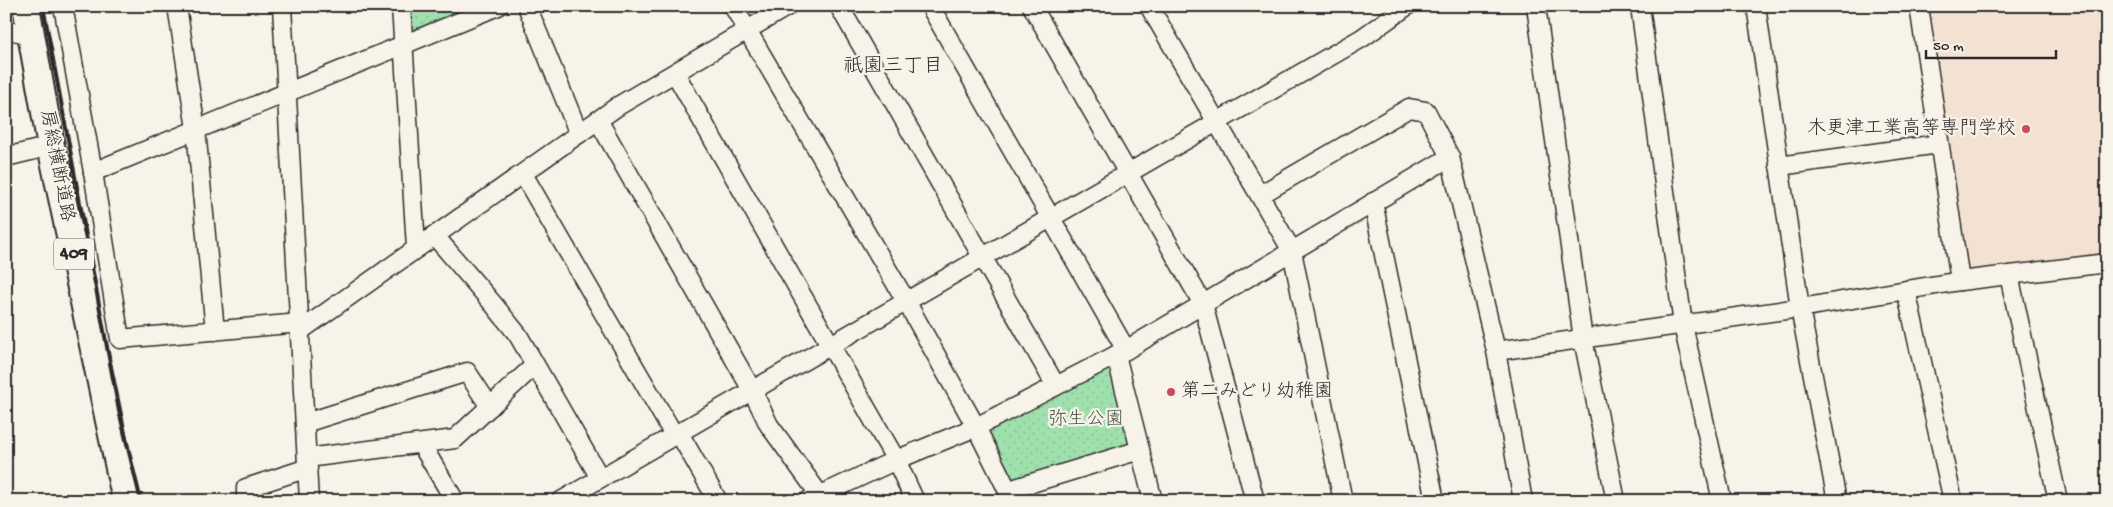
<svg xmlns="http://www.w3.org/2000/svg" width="2113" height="507" viewBox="0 0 2113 507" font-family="'Gochi Hand','Klee One',sans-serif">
<defs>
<pattern id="grass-dots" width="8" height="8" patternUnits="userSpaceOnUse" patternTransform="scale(1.25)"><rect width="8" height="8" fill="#9fe1ac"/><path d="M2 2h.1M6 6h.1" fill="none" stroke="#89c194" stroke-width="1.8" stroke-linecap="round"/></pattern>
</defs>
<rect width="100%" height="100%" fill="#f7f3e8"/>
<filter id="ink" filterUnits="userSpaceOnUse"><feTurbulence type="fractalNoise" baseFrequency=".02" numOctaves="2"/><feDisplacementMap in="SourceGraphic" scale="10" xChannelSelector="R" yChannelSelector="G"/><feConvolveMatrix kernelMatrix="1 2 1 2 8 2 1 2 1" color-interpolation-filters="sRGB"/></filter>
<g filter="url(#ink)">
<path fill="#f3e2d1" d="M1926,6h181v247l-139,17z"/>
<g fill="url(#grass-dots)" stroke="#65866c">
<path d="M401,6h97l-94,38z"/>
<path d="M1116,355l24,95 -131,40 -33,-63z"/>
</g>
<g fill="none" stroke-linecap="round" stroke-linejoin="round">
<g stroke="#2b2b2b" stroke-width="21">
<g id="minor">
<path d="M63,6l30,166 27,167 180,-16"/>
<path d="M177,6l19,123 19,202"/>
<path d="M282,6l27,495"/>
<path d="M401,6l15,242"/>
<path d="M527,6l52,128"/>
<path d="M733,6l173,295 70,126 37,74"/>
<path d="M839,6l217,380"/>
<path d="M930,6l196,344"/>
<path d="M1032,6l171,298 52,197"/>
<path d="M1149,6l143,245 51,250"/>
<path d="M1536,6l47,333 33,162"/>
<path d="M1640,6l43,319 39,176"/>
<path d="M1756,6l44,302 37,193"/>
<path d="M1919,6l41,275"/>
<path d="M6,30l25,4"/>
<path d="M675,73l221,387 19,41"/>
<path d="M598,120l154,270 17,35 55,76"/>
<path d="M6,157l45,-11"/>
<path d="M1779,166l160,-22"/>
<path d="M93,172l405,-166"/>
<path d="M523,174l151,261"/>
<path d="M1260,195l149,-87 17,3 24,46 46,194 27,150"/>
<path d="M1373,202l62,299"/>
<path d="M434,235l60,70 24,30 82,143"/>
<path d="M2009,275l49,226"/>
<path d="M1906,290l47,211"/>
<path d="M300,331l318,-225 170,-100"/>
<path d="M1496,351l304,-43 160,-27 147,-18"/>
<path d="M1116,355l37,146"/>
<path d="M305,423l162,-51 23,35"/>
<path d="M679,433l39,68"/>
<path d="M421,444l34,57"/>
<path d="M307,458l148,-19 80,-74"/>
<path d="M1009,490l131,-40"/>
<path d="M246,501v-13l62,-20"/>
<path d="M561,501l801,-463 45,-32"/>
<path d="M808,501l88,-41 80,-33 150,-77 324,-193"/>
</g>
</g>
<g stroke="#2b2b2b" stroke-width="30">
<path id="highway" d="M26,6l25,140 75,355"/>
</g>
<use href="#minor" stroke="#f7f3e8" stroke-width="18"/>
<use href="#highway" stroke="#f7f3e8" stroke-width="26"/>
<path stroke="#2b2b2b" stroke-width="4" d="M43,6l76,405 22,90"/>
</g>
</g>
<g fill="#d1495b" stroke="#f7f3e8" stroke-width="2">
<circle cx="2026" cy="129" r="5"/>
<circle cx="1171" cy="392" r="5"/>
</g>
<g text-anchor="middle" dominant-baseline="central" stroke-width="4.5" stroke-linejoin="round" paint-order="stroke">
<rect fill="#f7f3e8" stroke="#686764" stroke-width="1" x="54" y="238.5" width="40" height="31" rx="4"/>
<g font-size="18" font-weight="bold" fill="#2b2b2b">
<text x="74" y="254">409</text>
</g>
<g font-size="19" fill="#2b2b2b" stroke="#f7f3e8" text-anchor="end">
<text x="2016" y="129">木更津工業高等専門学校</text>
<text x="1181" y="392" text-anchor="start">第二みどり幼稚園</text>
</g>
<g font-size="19" fill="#2b2b2b" stroke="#f7f3e8">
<text transform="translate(56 166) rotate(79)">房総横断道路</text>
</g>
<g font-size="19" fill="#48584b" stroke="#f7f3e8">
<text x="1086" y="420">弥生公園</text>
</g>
<g font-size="20" fill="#2b2b2b" stroke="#f7f3e8">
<text x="893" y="67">祇園三丁目</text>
</g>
</g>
<rect width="2113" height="507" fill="none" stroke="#f7f3e8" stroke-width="25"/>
<rect x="12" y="12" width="2088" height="482" fill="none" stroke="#2b2b2b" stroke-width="2" filter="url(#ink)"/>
<path d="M1926 50v8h130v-8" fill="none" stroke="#2b2b2b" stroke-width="2.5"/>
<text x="1933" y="50" font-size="15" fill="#2b2b2b" stroke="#f7f3e8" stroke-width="4" paint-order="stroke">50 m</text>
</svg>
